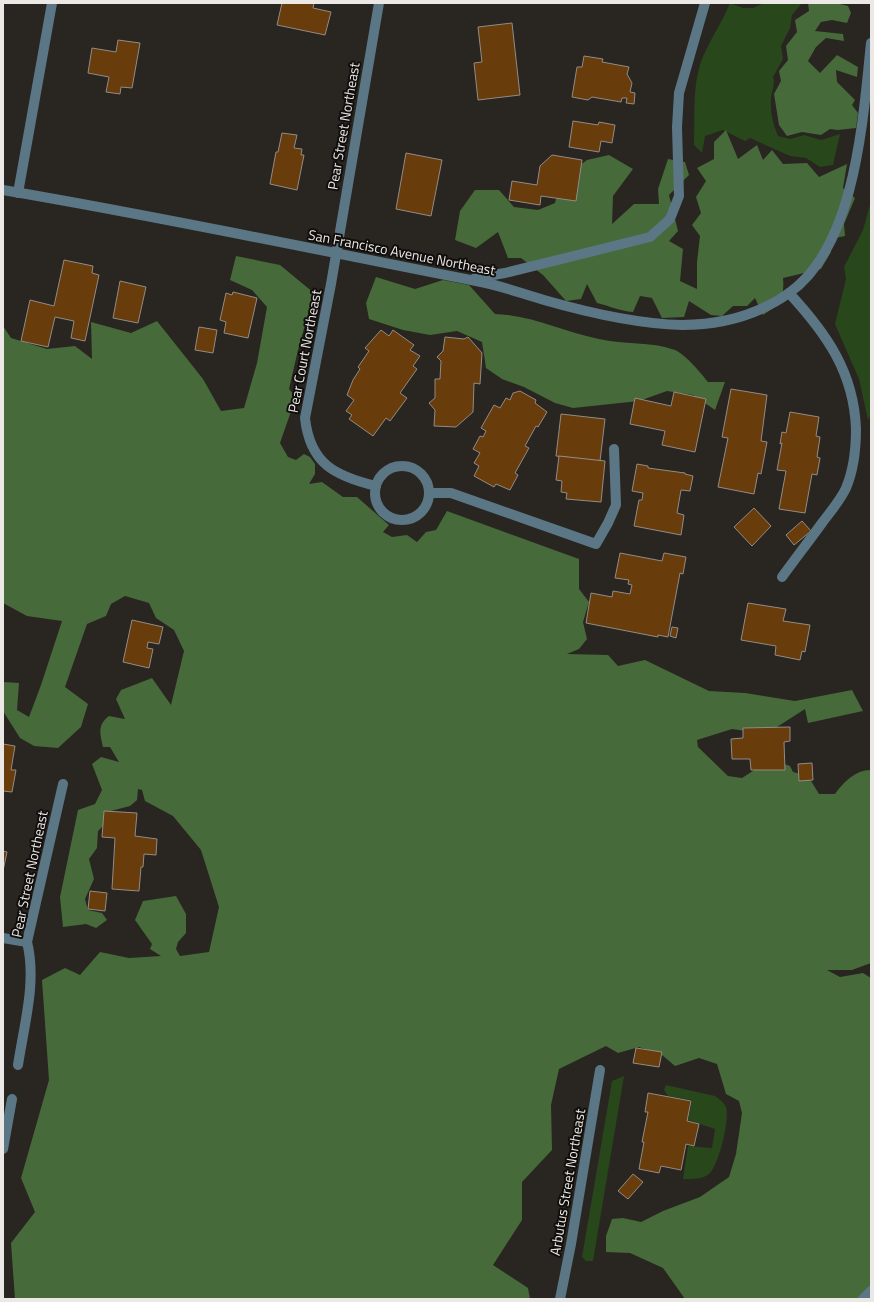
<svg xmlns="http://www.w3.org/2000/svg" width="874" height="1302" viewBox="0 0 874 1302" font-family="'Titillium Web',sans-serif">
<rect width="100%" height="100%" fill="#292521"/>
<g fill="#28471b">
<path d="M730,3l13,5h10l11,-5h38l-10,12 -2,13 -9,18 2,13 -10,18c3,7 -2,15 -2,22 -1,13 2,25 7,37l12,3 14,-4 17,5 19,-6 -7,31 -13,2 -14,-9 -16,-2 -40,-18 -5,3 -22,-11 -18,6 -3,17 -8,-8c1,-28 -2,-60 8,-86 8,-20 20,-36 28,-56z"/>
<path d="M871,201v213l-3,6 -9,-41 -24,-55 11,-45 -2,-12 19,-37z"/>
<path d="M624,1076l-31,185h-7l-4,-4 30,-176z"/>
<path d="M666,1085l49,11c4,3 9,6 11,11 4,12 -7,57 -16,66 -7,7 -18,6 -27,6l5,-33 24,2 3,-19 -27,-9 4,-20 -24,-4 -4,-6z"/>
</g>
<g fill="#466a39">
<path d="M808,3h28l12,3 3,7 -4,10 -15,-3 -11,2 -6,9 28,3 1,7 -18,-3 -10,9 -8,14 12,12 17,-18 21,12 -1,10 -21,-7 1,12 18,18 -3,5 6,8 -2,15 -18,2 -8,-1 -9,6 -19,-3 -15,4 -8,-11 -5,-31 7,-13 -2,-10 9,-11 -2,-14 11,-14 -2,-12 14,-9z"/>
<path d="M726,130l12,29 19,-14 6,15 9,-10 11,14 24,-1 12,14 28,-13 -4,24 12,10 -11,26 1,12 -19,4 5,12 -10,17 -38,9c2,19 -4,27 -20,37l-8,-17 -8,8h-14l-11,10 -11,-1 -22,-14 -5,16 -22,1 -10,-20 -12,-2 -7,16c-14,-1 -23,-6 -36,-9l-10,-19 -6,15 -15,2 -23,-26 -22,-17h-13l-10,-26 -22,16 -21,-8 5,-29 15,-21h24l15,17 24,3 17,-7 6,-24 26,-19 22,-5 24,14 -20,27 -1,28 22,-20h25l-1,-15 10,-30 17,3 4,13 -20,20 9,36 -9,10 14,8 -3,32 17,8v-27l3,-26 -8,-11 9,-12 -5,-16 10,-16 -9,-13 17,-9v-17z"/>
<path d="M236,256l44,9 34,28 -16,57 -9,39 7,8 -16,46 8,14 8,3 8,-6 6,3 5,7v10l-6,10 13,-2 21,15h14l32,28 -6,7 9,5 15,-2 10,7 9,-10 10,-2 11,-19 132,48v30l10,13 -6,20 4,17 -8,10 -12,5 41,1 10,11 27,-6 64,31 36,2 50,8 57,-11 11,21 -55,12 -3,-14 -39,25 -34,-5 -35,11 1,7 30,29 14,2 17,-11 16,-6 15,5 3,6 15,4 11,18h16c9,-12 20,-24 36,-24v193l-19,7h-25l13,7 23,-4 8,5v321h-186l-22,-31 -33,-15 -24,-1v-16l6,-17 11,-1 18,4 22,-11 37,-14 29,-20 7,-23 6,-41 -3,-12 -13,-7 -9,-30 -18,-6 -24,8 -13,-11 -23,-8 -21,6 -12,-7 -47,23 -8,36 1,45 -30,32v38l-29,45 35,23 2,11h-515l-4,-56 24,-31 -14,-34 28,-98 -7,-100 23,-12 15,7 20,-23 29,6 32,-2 -11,-7 2,-5 -17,-24 8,-19 33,-5 10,18v19l-8,9 -2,7 4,7 29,-4 10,-45 -18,-57 -28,-34 -28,-15 -3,-11 -4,-1 -1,11 -7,6 -23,6 -3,13 -6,6 -1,17 -8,11 5,20 -9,20 3,11 14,3 5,7 -11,8 -10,-4 -23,3 -3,-30 18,-87 17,-6 7,-14 -10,-26 9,-7 18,5 -9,-15h-7c-3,-13 -6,-22 6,-31l16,3 -9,-20 5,-9 31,-12 19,27 13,-54 -10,-21 -18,-12 -7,-15 -24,-7 -14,8 -5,12 -19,8 -22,63 23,17 -7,23 -23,21 -24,-2 -14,-8 -17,-27v-29l16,1 -2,27 12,7 12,-32 21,-64 -35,-5 -24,-13v-277l8,12 36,11 28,-3 17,13 -1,-37 40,11 26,-12 46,58 18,32 23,-3 13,-45 10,-56 -15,-17 -22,-10z"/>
<path d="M376,277l39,12 28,-9 26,5 26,29c37,1 69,18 104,25 25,6 52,2 76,11 10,4 26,23 33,32h17l-10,28 -22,-15 -26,-4 -28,10 -66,7 -18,-5 -31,-16 -22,-8 -16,-11 -4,-26 -25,-11 -27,4 -27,-5 -34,-11 -3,-16z"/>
</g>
<g fill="#683c0b" stroke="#928c87">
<path d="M282,3h32l-1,5 18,4 -6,23 -48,-10z"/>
<path d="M512,23l8,72 -42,5 -4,-37 8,-1 -4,-35z"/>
<path d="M118,40l22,3 -8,45 -11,-1 -1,7 -14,-2 3,-15 -21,-4 4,-25 24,4z"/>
<path d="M584,56l19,3 -1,3 27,5 -2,7 5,9 -2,9 5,1 -1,11 -8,-1 1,-5h-5l-1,4 -29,-5 -4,3 -16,-3 5,-30h5z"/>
<path d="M573,121l25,4 1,-3 16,3 -3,18 -11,-2 -2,11 -30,-5z"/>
<path d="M282,133l15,2 -3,13 8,1 -1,6h3l-7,35 -27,-6 6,-32h2z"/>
<path d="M406,153l36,7 -11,56 -35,-7z"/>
<path d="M552,155l30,5 -6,41 -35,-5 -1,9 -31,-5 3,-19 25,4 3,-19z"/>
<path d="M64,260l29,6 -1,7 7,2 -14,66 -14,-3 3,-17 -19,-4 -7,30 -27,-6 9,-41 24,6z"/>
<path d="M120,281l26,6 -8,36 -25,-5z"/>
<path d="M233,292l24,6 -9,40 -24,-5 2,-11 -6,-2 6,-27 6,2z"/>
<path d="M199,327l18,3 -4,23 -18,-3z"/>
<path d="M381,330l8,6 4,-6 21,15 -4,5 10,6 -7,10 4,3 -17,24 7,5 -17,23 -4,-3 -13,18 -24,-17 3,-4 -6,-4 8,-11 -7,-5 6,-15 7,-11 -2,-2 11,-16 -4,-3z"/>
<path d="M445,337l19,2 4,-2 14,16 -2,31 -6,-1 -1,29 -17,15 -22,-1 1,-16 -6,-7 6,-5v-19h5l1,-18 -4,-4 6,-6z"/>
<path d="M731,389l36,6 -6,46 6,1 -6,32 -3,-1 -4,21 -36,-7 10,-49 -6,-1z"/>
<path d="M520,391l16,9 -1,3 12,9 -9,15 -2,-1 -11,20 4,2 -14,25 3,2 -8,15 -14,-6 -2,3 -20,-11 5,-10 -5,-3 6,-10 -7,-4 7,-13 3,1 3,-6 -5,-3 13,-23 6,3 6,-10 4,2 3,-7z"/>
<path d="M674,392l32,7 -11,53 -33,-7 3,-14 -35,-7 5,-26 36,8z"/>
<path d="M790,412l29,5 -3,19 4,1 -3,20 3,1 -3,17 -5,-1 -7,39 -26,-4 7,-38 -9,-1 5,-27 -2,1 2,-12 4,1z"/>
<path d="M561,414l44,5 -5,42 -44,-5z"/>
<path d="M559,456l46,5 -4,41 -35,-3 1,-6 -6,-1 1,-11 -6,-1z"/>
<path d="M637,464l11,2v2l37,5v1l8,2 -3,15 -9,-1 -4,23 7,2 -3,20 -47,-9 5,-26h3l1,-7 -11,-2z"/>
<path d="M754,508l17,18 -19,20 -18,-19z"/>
<path d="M802,521l9,10 -17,14 -8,-10z"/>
<path d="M620,553l42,8 2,-8 22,4 -3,17 -3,-1 -12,64 -10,-2v2l-72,-14 5,-30 21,4 1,-6 17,3 2,-9 -4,-1 1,-4 -14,-2z"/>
<path d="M748,603l38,6 -3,12 27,4 -5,27 -3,-1 -2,9 -25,-5 1,-9 -35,-6z"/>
<path d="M132,620l31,7 -4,17 -11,-2 -1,6 6,1 -4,19 -26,-6z"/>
<path d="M672,627l6,1 -2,10 -6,-2z"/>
<path d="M790,727v14l-6,1 1,28h-34l-1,-11h-18l-1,-20 12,-1v-10z"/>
<path d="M3,744l12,2 -4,24h5l-4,22 -9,-1z"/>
<path d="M812,763l1,17 -14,1 -1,-17z"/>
<path d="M104,811l33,2 -2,23 22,3 -1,16 -12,-1 -1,13h-2l-2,24 -27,-2 3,-51 -13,-1z"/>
<path d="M3,851l4,1 -4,19z"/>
<path d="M90,891l17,2 -2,18 -17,-2z"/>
<path d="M636,1048l26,4 -3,15 -26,-4z"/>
<path d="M648,1093l43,8 -4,20 12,3 -5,22 -8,-2 -5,26 -20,-4 -2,7 -20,-4 5,-27h-2l6,-30h-3z"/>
<path d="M633,1174l10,8 -15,17 -10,-8z"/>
</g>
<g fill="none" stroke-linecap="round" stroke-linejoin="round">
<g stroke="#5b7684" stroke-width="10">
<path d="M3,190c160,27 319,61 478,92 21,4 42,12 63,18 42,12 94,24 138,25 38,0 76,-10 107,-32 67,-47 74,-175 82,-250"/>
<path d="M18,193l34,-190"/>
<path d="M475,278l30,-5 145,-36 20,-18 9,-23 -2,-69 2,-34 26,-90"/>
<circle cx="402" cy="493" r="27"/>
<path d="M376,486c-41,-10 -66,-22 -71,-68l26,-134 48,-281"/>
<path d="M430,493h21l145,51 12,-21 8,-18 -2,-56"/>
<path d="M782,577c13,-18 27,-36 40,-54 8,-11 18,-22 24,-35 8,-19 10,-39 10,-59 -2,-57 -30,-96 -67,-136"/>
<path d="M3,938l24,4"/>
<path d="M18,1065c6,-40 19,-84 9,-123l36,-158"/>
<path d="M3,1149l9,-50"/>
<path d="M560,1299l11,-55 29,-174"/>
<path d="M863,1299l8,-8"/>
</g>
</g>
<g text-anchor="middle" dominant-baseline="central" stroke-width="4" stroke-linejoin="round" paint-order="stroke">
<g font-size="14" fill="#ebe8e5" stroke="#110f0d">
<text transform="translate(343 126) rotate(-80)">Pear Street Northeast</text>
<text transform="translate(402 252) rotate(11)">San Francisco Avenue Northeast</text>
<text transform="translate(304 351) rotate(-79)">Pear Court Northeast</text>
<text transform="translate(29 874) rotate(-78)">Pear Street Northeast</text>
<text transform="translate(567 1182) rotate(-80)">Arbutus Street Northeast</text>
</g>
</g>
<rect width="874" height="1302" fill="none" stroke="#ebe8e5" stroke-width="8"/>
</svg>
